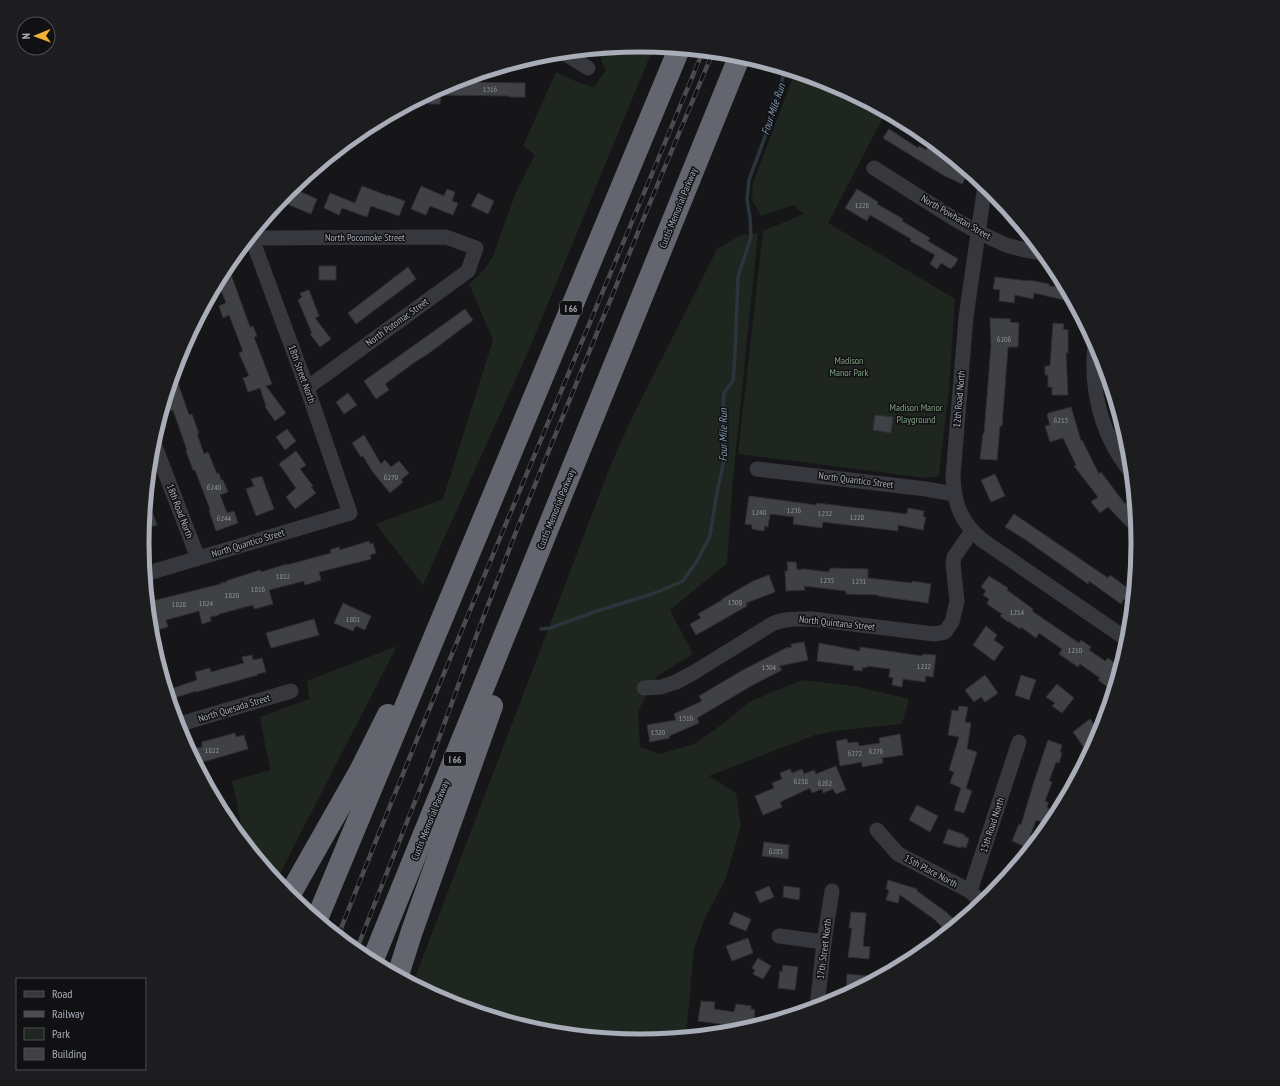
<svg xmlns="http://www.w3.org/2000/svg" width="1280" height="1086" viewBox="0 0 1280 1086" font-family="'PT Sans Narrow',sans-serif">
<rect width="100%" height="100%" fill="#161618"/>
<g fill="#1e261f">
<path d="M640,45l14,1 -126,306 -105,233 -47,-61 67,-25 50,-159 -24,-56 15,-14 9,-14 23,-64 19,-37 -12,-9 33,-74 26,12 12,3 12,-17 -5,-10v-11z"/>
<path d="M795,72l36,11 55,29 -58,111 127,76 -6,91 -10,85 -3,2 -11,1 -187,-24 25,-223 41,-17 -11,-9 -32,11 -9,-16 1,-17z"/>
<path d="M758,233l-25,246 -6,84 -57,47 23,44 -36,22 -19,35 2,36 20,7 34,-10 29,-20 26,-22 53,-22 52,6 55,13 -7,25 -60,6 -27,5 -106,41 27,17 5,32 -15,53 -21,40 -11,31 -8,87 -45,5 -114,-15 -81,-25 -33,-18 197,-516 18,-41 89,-177 24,-14z"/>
<path d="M397,646l-121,235 -31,-38 -13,-62 38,-11 -10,-53 49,-18 -2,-18z"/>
</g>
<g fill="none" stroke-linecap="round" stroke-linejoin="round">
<path stroke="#2c353c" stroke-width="3.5" d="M541,629l9,-1 47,-17 58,-18 28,-12 14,-20 13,-25 6,-38 9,-43 -2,-48 1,-14 9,-12 2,-26 3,-78 13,-40 -1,-19 -3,-19 2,-19 25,-68 9,-35 3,-8"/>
</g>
<g fill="#404145" stroke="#303034">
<path d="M452,82l73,1v14h-16v-1l-68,-1 -1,9h-12l-1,-9z"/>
<path d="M889,129l29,19 1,-2 7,4 4,-7 15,9 16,13 -3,6 9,4 -5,9 -19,-9 -60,-37z"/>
<path d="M362,186l26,10v-1l17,6 -6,15 -28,-10 -4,11 -25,-9 -3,7 -15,-7 6,-15 25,10z"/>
<path d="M421,186l23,10 3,-7 8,3 -3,9 6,2 -5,12 -23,-9 -4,9 -15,-6z"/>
<path d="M292,188l25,11 -6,15 -31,-13z"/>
<path d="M857,189l21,13 -1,2 26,15 -1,2 28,17 -2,3 30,18 -4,7h-1l-2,3 -10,-6 -4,6 -7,-5 5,-9 -25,-14 1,-2 -41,-24 -3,6 -22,-13z"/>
<path d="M478,193l16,8 -6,13 -17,-8z"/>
<rect x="319" y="266" width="17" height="14"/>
<path d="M408,267l8,12 -60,45 -8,-11z"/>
<path d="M229,269l21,58 3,-1 4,10 -3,1 18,47 -6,2 20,27 -11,8 -10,-14 1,-1 -6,-18 -12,4 -5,-14 6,-2 -10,-23 4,-2 -14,-36 -6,3 -4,-12 7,-3 -8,-21 5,-10z"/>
<path d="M995,277l33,4 1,-1 20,4v2l17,2 7,14 -39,-9 -1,6 -18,-4 -1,8 -15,-2 1,-11 -7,-1z"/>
<path d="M309,290l10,26 -4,2 16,21 -11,8 -10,-13 2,-1 -14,-33 4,-3 -2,-4z"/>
<path d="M465,309l8,11 -45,34 -13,8 -30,22 4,6 -13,9 -12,-18z"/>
<path d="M990,318l21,1 -1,3 9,1 -1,24h-10l-6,79h-2l-3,34 -17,-1 3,-25h1l7,-88z"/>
<path d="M1053,323l11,1 -1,5 5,1v23h-2l2,42h-16v-8h-4v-12h-3v-9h5z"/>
<path d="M174,372l15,43 3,-1 7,20h-2l7,20 4,-2 9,22 2,-1 2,7h2l5,12 -8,3 7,18 7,-2 4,12 -22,8 -7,-21 1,-1 -15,-39h-2l-7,-19 1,-1 -14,-40 -2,1 -5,-13z"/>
<path d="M348,393l9,12 -13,9 -8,-12z"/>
<path d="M1071,407l10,34 1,-1 17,34 2,-2 24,32 2,-1 8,8 2,26 -29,-30 -8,6 -9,-11 7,-5 -24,-31 2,-1 -13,-27 -13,4 -5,-16 5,-1 -3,-10 1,-1v-1z"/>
<path d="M875,415l18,2 -2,16 -18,-3z"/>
<path d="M287,429l9,12 -11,9 -9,-13z"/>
<path d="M364,435l17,29 4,-4 6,7 8,-6 10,12 -8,7 2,2 -13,11 -18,-22 -9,-15 -2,1 -9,-14z"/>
<path d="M296,451l10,14 -6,4 13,17 -2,1 5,6 -21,16 -9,-12 10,-9 -17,-24z"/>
<path d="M995,474l10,22 -14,6 -10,-22z"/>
<path d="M258,477h4l12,32 -18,7 -10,-27 8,-3 -3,-7z"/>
<path d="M749,496l67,9 1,-2 90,11 1,-6 16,3 -1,6h3l-3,13 -25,-5v6l-75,-9 -1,6 -29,-4 1,-7 -24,-3 -2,13 -3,-1 -1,5 -12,-2v-4l-7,-1z"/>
<path d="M153,514l4,11 -14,4 2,-13z"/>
<path d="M1014,514l94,64 2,-3 23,17 -1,13 -8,-6 -3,5 -32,-23 -1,3 -62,-44 -21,-13z"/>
<path d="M369,541l1,3 3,-1 3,10 -6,2 1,4 -52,13 2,8 -16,5 -1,-4 -35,9 4,14 -19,5 -1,-4 -34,9v1l-9,2 1,4 -9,3 -3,-13 -33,9 2,7 -11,3 -2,-11 -5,2 -2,-19 73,-18 -1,-1 7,-1 -1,-1 34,-11 1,2 26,-8v1l44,-12 -1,-3 9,-3 1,3z"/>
<path d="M787,562h9l1,8 6,-1 26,3 1,-4 38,1v9l44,5v-2l19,3 -3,19 -50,-7v-1l-32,-1v-3l-42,-5 1,4 -19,1 -1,-20h3z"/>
<path d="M769,575l6,17 -29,11 1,3 -51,29 -6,-11 11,-6 -3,-4 24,-14v-1l31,-18z"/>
<path d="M989,576l19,12 -1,2 26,19 -1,2 38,26 9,6 2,-3 10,7 -2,3 16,11 3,-3 12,9 -7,24 -15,-11 2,-2 -20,-14 -2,3 -19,-13 3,-5 -23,-16 -3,5 -15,-11 -1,2 -12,-8v1l-8,-6 2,-2 -15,-10 2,-5 -6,-4 3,-4 -5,-4z"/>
<path d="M343,603l28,13 -6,14 -9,-4 -3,5 -19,-8z"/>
<path d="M314,619l5,16 -48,13 -5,-15z"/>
<path d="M986,626l11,9 -3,5 10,7 -10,14 -21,-16z"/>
<path d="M804,642l4,18 -29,6 3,4 -31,16 -54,32 2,5 -30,13 1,2 -20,4 -3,-17 29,-5 -2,-6 28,-13 -3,-5 44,-26 43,-22 6,-1 -1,-3z"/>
<path d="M819,643l41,8v-4l62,9 1,-2 13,1 -3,22 -7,-1 -1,6 -22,-3 -1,8 -10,-2 1,-7 -4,-1 1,-8 -23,-3v2l-4,-1 -1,4 -9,-1 1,-4 -37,-5z"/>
<path d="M252,655l1,5 9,-2 4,14 -9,2 1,1 -62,17v-1l-25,8 -3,-9 29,-10 -2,-8 15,-4 1,4 33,-9 -2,-6z"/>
<path d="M985,675l13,18 -13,9 -4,-5 -7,5 -9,-12z"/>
<path d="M1021,675l15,5 -7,20 -14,-5z"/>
<path d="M1057,684l17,14 -12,15 -10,-7 3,-3 -9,-6z"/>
<path d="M959,706l9,1 -3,15 6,1 -4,26 10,3 -11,36 6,3 -8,22 -10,-3 7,-22 -11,-5 4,-11 -5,-2 10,-33 -11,-2 4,-25 6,1z"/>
<path d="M1090,719l8,11 -3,2 4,5 -10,18 -16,-23z"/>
<path d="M235,733l1,4 8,-2 4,14 -52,15 -7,-14 13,-3v-5z"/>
<path d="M900,734l3,21 -21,3 1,5 -21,4v-5l-22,4 -4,-25 11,-2 1,4 10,-1 1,4 21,-3 -1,-5z"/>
<path d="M1048,740l14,5 -2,7 2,1 -3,10 -3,-1 -7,19 3,1 -7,19 3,1 -1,6 8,3 -3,11 -8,-2 -1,2 -7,-2 -6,16 3,2 -4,10 -17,-7 7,-17 2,1 12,-40z"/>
<path d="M836,766l10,24 -10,4 -3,-5 -10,4 -1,-4 -10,4 -2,-5 -30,14 2,5 -19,8 -8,-19 19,-8 -2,-5 10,-4 -2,-6 10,-4 2,4 10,-4 2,5 10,-4 2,4z"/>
<path d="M917,805l21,11 -8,16 -21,-12z"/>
<path d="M948,829l17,6v2l4,1 -3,10 -5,-2v2l-18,-5z"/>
<path d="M764,842l25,3 -1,14 -26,-3z"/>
<path d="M888,880l29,9v2l29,21 12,11 -11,9 -13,-13 -34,-24 -2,8 -12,-3 3,-10 -3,-1z"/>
<path d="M769,886l5,11 -14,6 -5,-11z"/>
<path d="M784,886l16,2 -1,12 -16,-3z"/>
<path d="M734,912l17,7 -5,12 -17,-7z"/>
<path d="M851,912l15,1 -3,33 7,1 -1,12 -21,-2 4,-29h-3z"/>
<path d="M748,938l5,15 -21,8 -6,-15z"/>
<path d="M758,958l13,8 -8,13 -10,-5 2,-4 -3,-2z"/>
<path d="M783,965l15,2 -3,23 -17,-2 2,-17 2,1z"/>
<path d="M847,974l22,2 -1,7 -22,12z"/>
<path d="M701,1001l14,1 -1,7 20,3 2,-8 15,2v3l4,1 -2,15h-5v3l-6,2 -8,-1 1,-3 -37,-5z"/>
</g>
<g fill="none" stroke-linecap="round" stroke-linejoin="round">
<g stroke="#37383d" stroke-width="15">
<path d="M558,53h6l24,15"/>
<path d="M874,168l82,52 22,12 28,13 19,5 18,3"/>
<path d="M985,185l-19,132 -13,159c1,28 8,46 29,64l146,100"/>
<path d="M252,238l194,-1 30,11 -8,23 -161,117"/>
<path d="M1095,343c-5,47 6,92 36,129"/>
<path d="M153,441l45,117"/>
<path d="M757,469l169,20 28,5"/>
<path d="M145,574l205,-61 -43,-125 -56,-152"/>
<path d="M644,688l17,-1 15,-5 17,-9 79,-49c13,-6 26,-5 40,-5l122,15 11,-2 7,-10 5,-21 -4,-37 1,-7 18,-26"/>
<path d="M177,725l114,-34"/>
<path d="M877,830l21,24 72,37"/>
<path d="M982,903l-12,-12 49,-149"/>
<path d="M779,936l45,6"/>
<path d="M817,1007l7,-65 8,-51"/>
</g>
<g stroke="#63666e" stroke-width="22">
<path d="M289,896l71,-125 28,-56"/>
<path d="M317,919l362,-870"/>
<path d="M372,962l368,-907"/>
<path d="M398,975l14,-44 80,-225"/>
</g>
<g stroke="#4a4c52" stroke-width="4.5">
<g id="rail">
<path d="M338,936c117,-296 243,-590 365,-885"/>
<path d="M356,951l71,-180 50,-137 42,-110 135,-331 59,-141"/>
</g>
</g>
<use href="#rail" stroke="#111113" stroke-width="3" stroke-dasharray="9" stroke-linecap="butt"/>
</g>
<g text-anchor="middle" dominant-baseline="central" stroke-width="3" stroke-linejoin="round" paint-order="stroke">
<g font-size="8" fill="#8e929b">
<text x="490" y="89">1316</text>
<text x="862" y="205">1228</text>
<text x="1004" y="339">6206</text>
<text x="1061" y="420">6213</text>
<text x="391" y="477">6270</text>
<text x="214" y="487">6240</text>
<text x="794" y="510">1236</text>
<text x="759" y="512">1240</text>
<text x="825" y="513">1232</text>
<text x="857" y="517">1228</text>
<text x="224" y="518">6244</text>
<text x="283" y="576">1812</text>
<text x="827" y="580">1235</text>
<text x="859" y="581">1231</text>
<text x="258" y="589">1816</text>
<text x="232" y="595">1820</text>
<text x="735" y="602">1309</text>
<text x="206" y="603">1824</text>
<text x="179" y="604">1828</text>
<text x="1017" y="612">1214</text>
<text x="353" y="619">1801</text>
<text x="1075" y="650">1210</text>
<text x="924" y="666">1222</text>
<text x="769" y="667">1304</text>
<text x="686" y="718">1316</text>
<text x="658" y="732">1320</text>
<text x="212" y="750">1822</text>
<text x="876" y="751">6276</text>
<text x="855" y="753">6272</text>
<text x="801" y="781">6258</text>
<text x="825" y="783">6262</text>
<text x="776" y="851">6285</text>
</g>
<g fill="#111113" stroke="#7b7e86" stroke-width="1">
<rect x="560" y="301" width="22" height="14" rx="3"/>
<rect x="444" y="752" width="22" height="14" rx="3"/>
</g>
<g font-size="9" font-weight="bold" fill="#a8adb8">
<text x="571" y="308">I 66</text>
<text x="455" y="759">I 66</text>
</g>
<g font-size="10" fill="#a8adb8" stroke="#111113">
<text transform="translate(678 208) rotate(-68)">Custis Memorial Parkway</text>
<text transform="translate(956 217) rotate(30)">North Powhatan Street</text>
<text x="365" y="237">North Pocomoke Street</text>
<text transform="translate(397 322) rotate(-36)">North Potomac Street</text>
<text transform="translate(302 374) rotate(70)">18th Street North</text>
<text transform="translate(959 399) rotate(-85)">12th Road North</text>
<text transform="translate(856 480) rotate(7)">North Quantico Street</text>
<text transform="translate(556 509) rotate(-68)">Custis Memorial Parkway</text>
<text transform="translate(180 511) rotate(69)">18th Road North</text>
<text transform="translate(248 543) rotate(-17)">North Quantico Street</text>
<text transform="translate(837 623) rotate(6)">North Quintana Street</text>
<text transform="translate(234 708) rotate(-17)">North Quesada Street</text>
<text transform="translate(430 820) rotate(-68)">Custis Memorial Parkway</text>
<text transform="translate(992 825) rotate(-72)">15th Road North</text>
<text transform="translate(931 871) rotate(28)">15th Place North</text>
<text transform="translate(824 949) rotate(-83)">17th Street North</text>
</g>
<g font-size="10" fill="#7fa381" stroke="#111113">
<text x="849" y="360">Madison<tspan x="849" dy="12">Manor Park</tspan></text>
<text x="916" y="407">Madison Manor<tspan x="916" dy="12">Playground</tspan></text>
</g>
<g font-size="11" font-style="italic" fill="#7f9bb3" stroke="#111113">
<text transform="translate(773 109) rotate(-71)">Four Mile Run</text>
<text transform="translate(723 435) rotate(-90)">Four Mile Run</text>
</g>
</g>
<path d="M0 0H1280V1086H0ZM149 543a491 491 0 1 1 982 0a491 491 0 1 1-982 0Z" fill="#1d1d20" fill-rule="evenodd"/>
<path fill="none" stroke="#a8adb8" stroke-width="5" d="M149 543a491 491 0 1 1 982 0a491 491 0 1 1-982 0Z"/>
<rect x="16" y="978" width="130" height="92" fill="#111113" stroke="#4d4f55"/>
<rect x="24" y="991" width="20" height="6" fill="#37383d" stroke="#4d4f55"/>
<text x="52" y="998" font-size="12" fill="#a8adb8">Road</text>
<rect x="24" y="1011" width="20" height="6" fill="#4a4c52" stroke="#4d4f55"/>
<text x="52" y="1018" font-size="12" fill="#a8adb8">Railway</text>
<rect x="24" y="1028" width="20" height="12" fill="#1e261f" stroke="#4d4f55"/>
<text x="52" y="1038" font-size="12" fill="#a8adb8">Park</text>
<rect x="24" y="1048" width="20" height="12" fill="#404145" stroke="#4d4f55"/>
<text x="52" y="1058" font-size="12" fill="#a8adb8">Building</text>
<g transform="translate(36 36) rotate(269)"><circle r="19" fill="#111113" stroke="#4d4f55"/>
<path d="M0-3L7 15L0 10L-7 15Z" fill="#f2b134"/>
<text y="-6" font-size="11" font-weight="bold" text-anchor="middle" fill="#a8adb8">N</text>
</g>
</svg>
